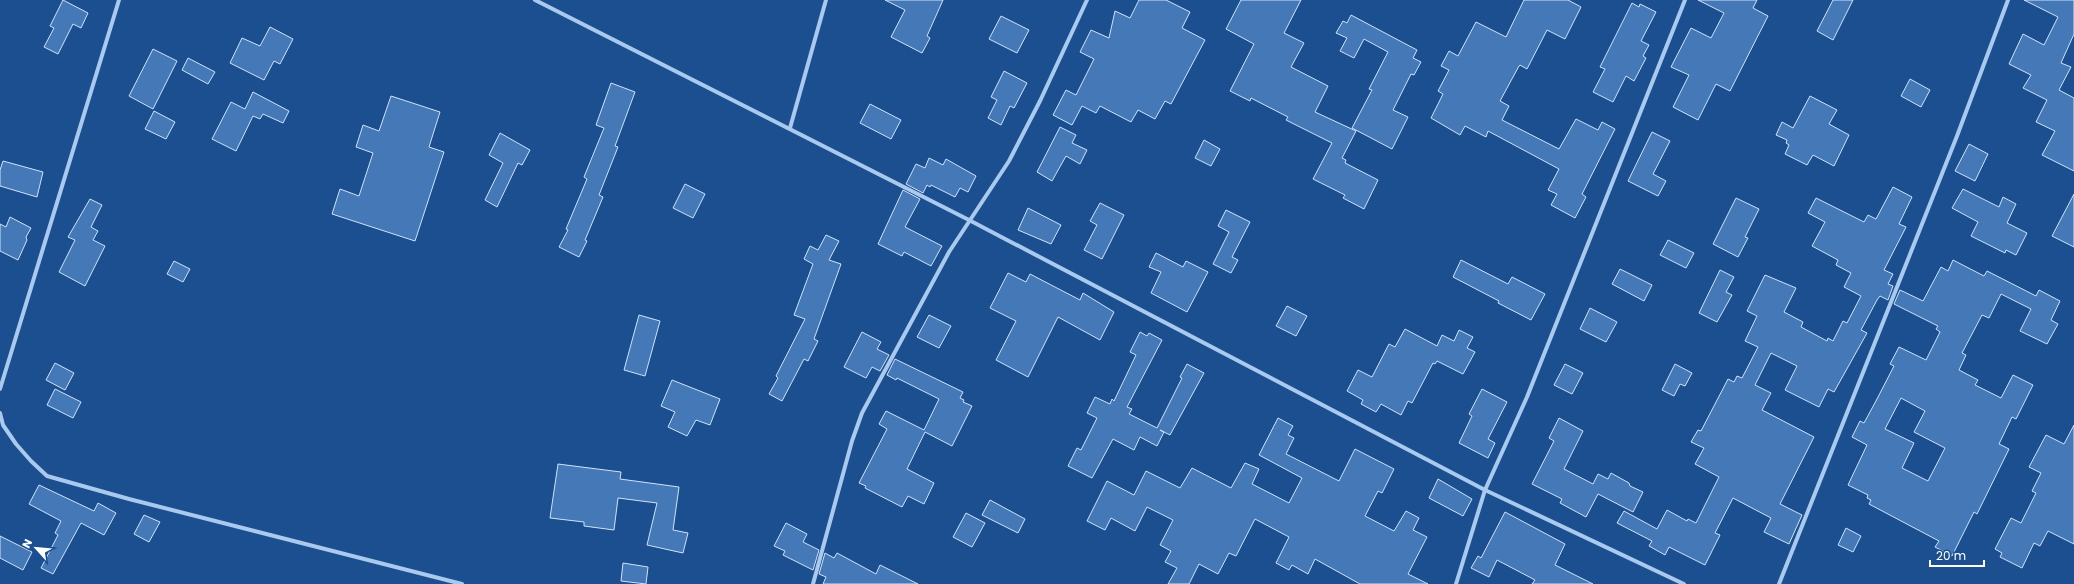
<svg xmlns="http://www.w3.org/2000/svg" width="2074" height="584" viewBox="0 0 2074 584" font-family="Poppins,sans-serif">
<rect width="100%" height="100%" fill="#1b4f8f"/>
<g fill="#4478b7" stroke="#cfe3fa" fill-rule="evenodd">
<path d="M63,0l25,13 -7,15 -8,-4 -15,30 -14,-7 10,-19 -4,-2z"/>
<path d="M885,0h58l-16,36 3,2 -8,15 -31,-16 14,-27z"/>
<path d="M1139,0h27l24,12 -8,16 23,12 -34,64 -6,-3 -10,18 -17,-9 -7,12 -31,-16 -4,7 -14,-7 -10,19 -19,-10 13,-25 10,5 18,-36 -14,-7 11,-22 18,8 6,-27 15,7z"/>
<path d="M1241,0h60l-17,33 20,10 -13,24 37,19 -13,26 41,19 -14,27 4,2 -1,3 33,17 -14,29 -21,-11 2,-3 -32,-16 19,-36 -46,-23 2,-3 -37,-19 -1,3 -20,-10 24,-47 -28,-15z"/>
<path d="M1524,0h44l13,7 -16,32 -18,-9 -20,39 -7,-4 -1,1 -19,35 9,5 -7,14 57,29 17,-30 22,11 4,-8 13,7 -33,65 4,3 -11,21 -24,-13 6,-11 -9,-4 11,-21 -71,-38 -2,6 -21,-11 -5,9 -29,-17 12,-24 -5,-3 11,-21 -8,-4 8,-15 9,5 18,-34 30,15z"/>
<path d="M1698,0h59l-4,8 15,8 -38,75 -14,-7 -18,36 -25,-13 16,-32 -18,-8 20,-39 20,10 13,-25z"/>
<path d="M1833,0h20l-20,40 -16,-9z"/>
<path d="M2024,0h50v34l-13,29 10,4 -12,23 15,8v73l-32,-16 13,-24 -19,-9 11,-22 -24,-12 8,-13 -22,-11 14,-30 21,11 14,-28z"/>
<path d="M1632,3l7,4 1,-3 16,8 -15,29 8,4 -6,11 3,2 -12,23 -8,-5 -13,26 -20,-10 12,-23 -5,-2z"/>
<path d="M1351,15l66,35 -4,8 8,4 -7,13 -3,-1 -18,36 15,7 -16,32 -40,-21 20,-38 -3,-1 19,-37 -24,-13 -10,19 -14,-7 7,-13 -11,-5 7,-12 4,2z"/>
<path d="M1001,16l28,14 -12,23 -28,-14z"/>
<path d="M270,27l23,12 -13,25 -6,-3 -10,19 -34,-17 12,-25 18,8z"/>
<path d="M153,49l24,12 -24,48 -24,-13z"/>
<path d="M188,58l27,14 -7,12 -26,-14z"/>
<path d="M1004,71l23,12 -13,25 -4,-2 -9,19 -13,-7 9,-18 -6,-3z"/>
<path d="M1910,79l20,11 -9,17 -20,-11z"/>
<path d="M611,83l24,9 -20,54 3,1 -19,48 4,2 -18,43 2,1 -8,16 -20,-10 9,-17 -2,-1 21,-50 -3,-2 20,-49 -8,-3z"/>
<path d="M253,92l36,19 -6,12 -20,-9 -3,5 -7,-3 -17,35 -24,-12 19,-37 14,7z"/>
<path d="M391,96l49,16 -11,35 15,5 -29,89 -83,-27 8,-25 19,7 14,-43 -17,-6 7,-22 16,6z"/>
<path d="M1810,96l27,14 -8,14 20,11 -15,31 -21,-11 -6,10 -22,-11 4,-9 -3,-2 1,-3 -11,-5 6,-13 11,6z"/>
<path d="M870,104l31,16 -10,19 -31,-16z"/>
<path d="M154,111l21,11 -9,17 -21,-10z"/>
<path d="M1060,127l16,8 -4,8 15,7 -7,14 -14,-8 -14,25 -15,-9z"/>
<path d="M1652,132l18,9 -17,33 13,7 -8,15 -30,-15z"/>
<path d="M500,133l30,17 -8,15 -4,-2 -21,44 -12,-7 18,-37 -14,-8z"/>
<path d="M1204,140l16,9 -9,17 -16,-8z"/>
<path d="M1969,144l19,10 -13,27 -20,-10z"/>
<path d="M929,158l14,7 3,-6 30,17 -8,16 -8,-4 -5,9 -24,-12 -1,2 -3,-2 -4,8 -17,-9 10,-20 9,4z"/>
<path d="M3,161l40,11 -6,25 -37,-11v-16z"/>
<path d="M685,184l20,10 -12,24 -20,-10z"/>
<path d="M1893,187l19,10 -13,27 7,3 -22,43 9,4 -5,10 5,2 -5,14 -8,-4 -3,4 -16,30 6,3 -33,59 -6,-3 -9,18 -34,-17 12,-24 -26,-13 -16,32 16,8 -9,17 52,27 -34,67 22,11 -13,29 -25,-12 7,-14 -38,-20 -18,35 5,2 -15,30 -36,-18 -4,8 -16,-9 3,-5 -35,-18 7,-12 33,18 10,-19 20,11 1,-2 8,4 23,-46 -24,-13 9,-16 -13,-6 7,-12 3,1 27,-52 6,3 3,-6 5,2 16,-31 -13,-6 12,-25 -10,-5 18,-36 31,13 -12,24 19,10 -2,5 26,14 1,-3 5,3 10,-20 4,2 14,-27 -17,-9 7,-14 -15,-8 2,-5 -26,-14 13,-24 -17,-9 8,-15 48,24 4,-7 8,4z"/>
<path d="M1963,189l36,18 4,-10 13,7 -9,19 20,10 -11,22 -10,-5 -1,3 -34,-17 7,-14 -26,-14z"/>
<path d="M903,190l17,9 -15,28 37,19 -11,20 -27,-14 -2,4 -24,-12z"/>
<path d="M2074,194v53l-22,-11z"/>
<path d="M1736,198l23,11 -14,28 3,1 -10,19 -25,-13z"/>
<path d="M90,199l12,6 -11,22 7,4 -5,9 12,6 -20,40 -26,-14 16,-32 -7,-3z"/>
<path d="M1100,203l24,12 -22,44 -18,-9 13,-25 -7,-4z"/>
<path d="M1028,208l33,17 -10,19 -33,-14z"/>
<path d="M1226,210l24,12 -18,35 6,3 -7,13 -18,-9 16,-32 -11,-6z"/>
<path d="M10,217l21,11 -5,9 1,3 -9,20 -18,-9v-27l6,3z"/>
<path d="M826,235l13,6 -10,19 12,4 -27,75 4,2 -10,20 -4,-2 -22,42 -13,-7 9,-16 -2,-2 29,-57 -11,-4 19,-51 -9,-5 6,-13 8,4z"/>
<path d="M1668,240l26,13 -8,15 -26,-13z"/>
<path d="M1156,253l27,14 3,-6 22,11 -21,40 -36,-19 10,-21 -12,-5z"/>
<path d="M1461,260l47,24 4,-7 33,17 -14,26 -33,-17 1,-2 -46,-24z"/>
<path d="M1953,260l31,16 3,-5 49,25 3,-6 21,11 -9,19 7,4 -11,20 -27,-13 11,-22 -30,-15 -12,24 -7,-3 -20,38 4,2 -7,15 19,10 -3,5 26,13 12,-23 20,10 -17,34 -4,-2 -13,27 10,5 -32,65 -3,-2 -22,44 -17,-9 4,-6 -70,-37 2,-4 -4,-2 1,-3 -20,-10 19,-40 -15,-8 8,-16 4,2 13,-24 17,-33 -4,-2 9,-17 27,13 14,-28 -4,-3 2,-3 -44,-22 6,-14 23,11 18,-34 7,4zM1901,398l24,13 -11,21 31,16 -17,33 -26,-13 12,-25 -29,-14z"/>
<path d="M174,261l16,8 -7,13 -16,-8z"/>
<path d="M1620,269l32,16 -8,16 -32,-17z"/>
<path d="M1720,270l14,7 -8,15 6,3 -15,27 -18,-9z"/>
<path d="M1008,273l18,9 4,-8 50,26 3,-7 31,19 -14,28 -42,-23 -30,60 -32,-17 20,-39 -26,-13z"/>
<path d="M1287,306l20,10 -11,20 -20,-10z"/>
<path d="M1590,308l27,14 -11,20 -26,-13z"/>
<path d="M639,315l21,6 -15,55 -21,-6z"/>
<path d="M929,315l22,11 -12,22 -22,-11z"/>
<path d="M1405,329l32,17 5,-11 12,6 5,-11 14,7 -6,11 8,4 -12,22 -26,-13 -2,3 -2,-1 -21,40 -4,-2 -7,14 -20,-11 -5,8 -15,-8 2,-4 -16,-9 11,-21 14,7 17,-33 6,3z"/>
<path d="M862,332l19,10 -4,7 12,6 -9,16 -8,-4 -6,11 -22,-11z"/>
<path d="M1140,332l7,4 2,-3 13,7 -35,67 5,2 -3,5 28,14 25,-50 -2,-1 7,-13 17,9 -34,62 -10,-5 4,2 -7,14 -17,-9 -6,13 -21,-11 -21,39 -24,-12 9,-18 4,2 16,-32 -10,-5 8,-16 15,7 2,-5 2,2 22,-46 -6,-3z"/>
<path d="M895,359l68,33 -3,6 4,2 -1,2 9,4 -20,40 -27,-14 -18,37 27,14 -10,21 -16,-8 -6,11 -37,-19 1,-2 -7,-3 28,-54 -8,-5 7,-13 38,19 15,-31 -42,-21 -1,2 -9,-5z"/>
<path d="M55,363l19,10 -9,17 -19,-10z"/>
<path d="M1565,364l18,9 -11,21 -18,-9z"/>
<path d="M1675,364l17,9 -7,13 -5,-2 -6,12 -12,-6z"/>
<path d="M672,380l48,19 -10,26 -14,-5 -9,16 -19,-9 7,-15 -14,-6z"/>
<path d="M55,389l26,13 -8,16 -26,-13z"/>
<path d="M1482,389l25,13 -19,37 7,4 -7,15 -29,-15 13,-27 -3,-2z"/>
<path d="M1278,418l15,8 -5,9 6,3 -8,16 53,27 16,-32 39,20 -12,24 -4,-2 -13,25 29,15 12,-20 13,7 -6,12 14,7 -19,37 20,10h-68l-45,-25 -7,15 -16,-9 -3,5 -13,-7 13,-26 -34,-18 -19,37 -7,-3 -11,21 -19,-10 -10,20h-21l9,-16 -12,-6 6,-11 -11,-6 13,-25 -26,-13 -12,24 -24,-13 -6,12 -18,-9 20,-40 27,14 12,-24 34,17 12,-20 39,20 14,-25 14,6 -7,15 37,19 13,-25 -43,-23z"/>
<path d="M1559,418l24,13 -19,38 29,15 5,-10 10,5 3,-6 18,10 1,3 13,6 -10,20 -35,-18 -12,23 -26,-14 2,-4 -30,-15 22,-43 -5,-3z"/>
<path d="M2074,425v119l-26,-13 -8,15 -6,-3 -12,25 -22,-11 2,-4 -7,-4 16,-31 10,5 15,-30 -4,-2 9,-18 -12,-6 17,-32 18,9z"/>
<path d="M558,464l63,8 -1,7 59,8 -6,43 15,3 -5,20 -36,-8 10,-42 -39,-5 -4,32 -30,-4v-4l-34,-4z"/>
<path d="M1438,479l34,20 -9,17 -34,-18z"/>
<path d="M39,485l55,26 4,-8 18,10 -12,22 -23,-12 -28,51 -12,-6 17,-33 -3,-2 6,-12 -32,-17z"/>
<path d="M990,500l35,19 -7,14 -36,-18z"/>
<path d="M1505,512l60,32 -10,21 38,19h-61l3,-4 -38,-20 -8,17 -18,-9 7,-12 3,2z"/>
<path d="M966,513l19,10 -13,24 -19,-10z"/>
<path d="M144,515l16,7 -11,20 -15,-8z"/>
<path d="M786,523l21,11 -4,8 16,8 -6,20 -30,-15 2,-4 -11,-5z"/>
<path d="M1846,528l15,8 -8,16 -15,-7z"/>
<path d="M0,536l32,16 -9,18 -23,-12z"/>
<path d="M825,553l9,5 3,-5 39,21 4,-9 38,19h-95l3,-7 -7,-3z"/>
<path d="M623,563l25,4 -2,17 -25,-3z"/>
</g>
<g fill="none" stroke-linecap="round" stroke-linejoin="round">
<g stroke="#a9c9ee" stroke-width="4">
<path d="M535,0l434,220 516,270 199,94"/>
<path d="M790,128l36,-128"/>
<path d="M0,389l119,-389"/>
<path d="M0,413l3,12 13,19 15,17 16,15 82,23 333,85"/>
<path d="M813,584l39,-143 10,-28 87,-161 60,-91 31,-60 47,-101"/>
<path d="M1456,584l29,-94 42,-93 158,-397"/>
<path d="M1779,584l178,-448 51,-136"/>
</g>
</g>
<g transform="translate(36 548) rotate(297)" stroke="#1b4f8f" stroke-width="3" paint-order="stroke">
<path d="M0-3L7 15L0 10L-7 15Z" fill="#ffffff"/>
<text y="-6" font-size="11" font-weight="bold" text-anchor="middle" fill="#ffffff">N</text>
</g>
<path d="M1930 560v6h54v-6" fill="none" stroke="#ffffff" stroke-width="2"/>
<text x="1936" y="560" font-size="12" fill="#ffffff" stroke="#1b4f8f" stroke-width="3" paint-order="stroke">20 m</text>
</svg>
